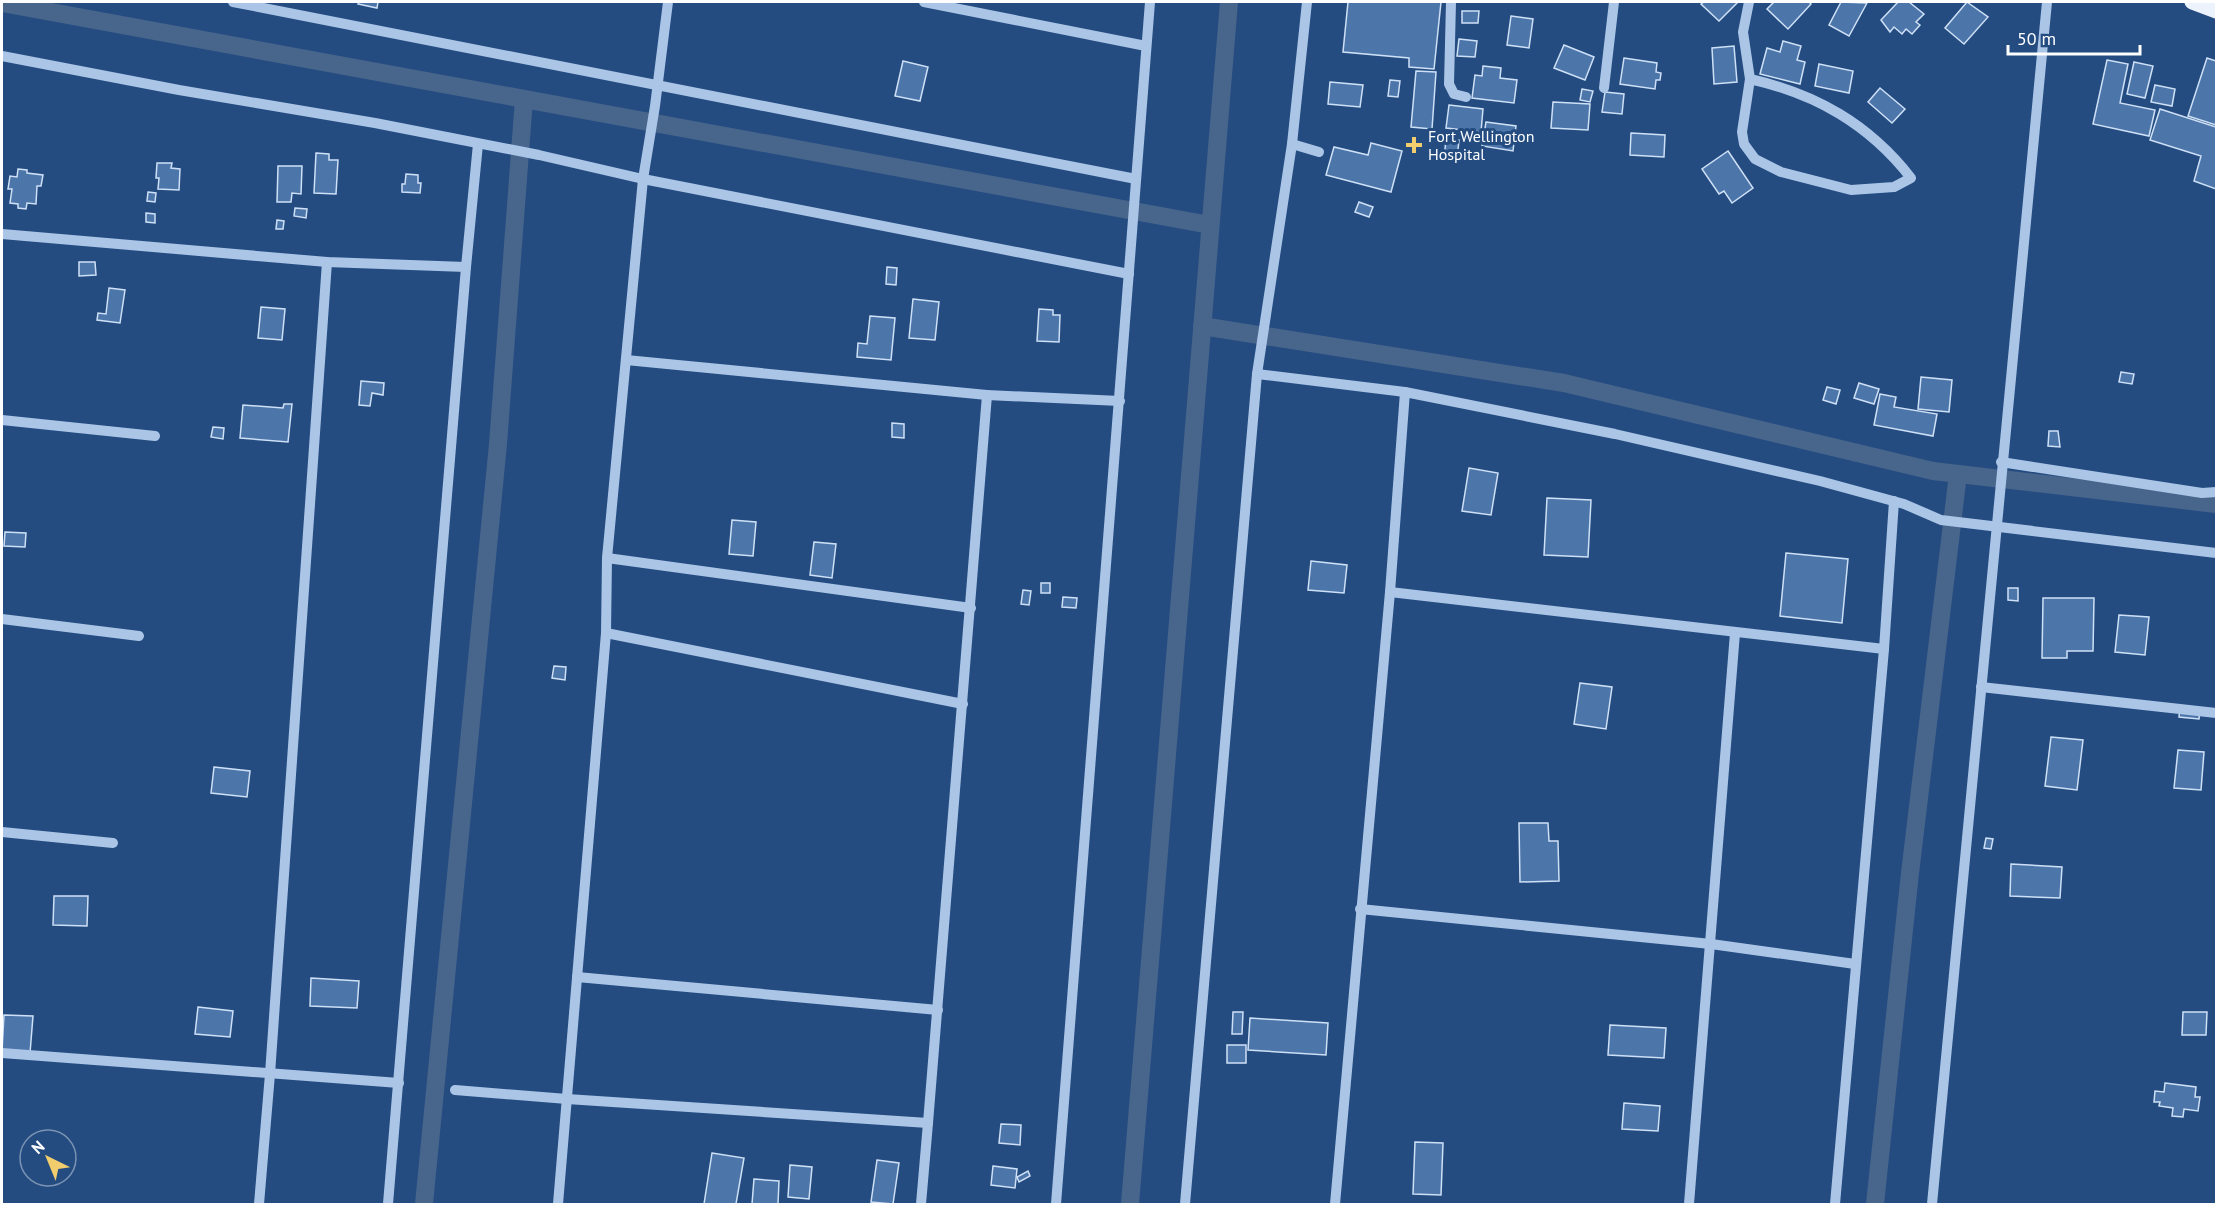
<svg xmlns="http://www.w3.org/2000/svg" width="2218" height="1206" viewBox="0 0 2218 1206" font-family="'PT Sans',sans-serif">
<rect width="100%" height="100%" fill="#244c81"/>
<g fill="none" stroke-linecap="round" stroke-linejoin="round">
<g stroke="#48658c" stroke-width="18">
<path d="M2,3l1208,222"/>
<path d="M1202,326l362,57 369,88 283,33"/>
<path d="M424,1204l74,-760 26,-345"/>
<path d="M1130,1204l99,-1202"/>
<path d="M1875,1204l35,-331 48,-399"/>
</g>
</g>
<g fill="#4c75aa" stroke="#cee0f6" stroke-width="1.5">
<path d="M359,2h19l-1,6 -19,-4z"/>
<path d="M1348,2h93l-7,67 -25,-2v-9l-66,-6z"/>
<path d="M1704,2h34l-19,19 -18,-17z"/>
<path d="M1774,2h35l2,2 -23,25 -21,-20z"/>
<path d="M1841,2l26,1 -18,33 -20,-11z"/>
<path d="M1898,2h11l15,12 -8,8 4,3 -8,9 -6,-5 -4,5 -8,-7 -4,5 -9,-12z"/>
<path d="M1967,2l21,15 -24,27 -19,-16z"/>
<path d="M1462,11h17l-1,12h-16z"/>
<path d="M1511,16l22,3 -4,29 -22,-3z"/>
<path d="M1459,39l18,2 -2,16 -18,-1z"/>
<path d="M1783,41l18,5 -4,14 8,2 -5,22 -40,-10 7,-26 13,4z"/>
<path d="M1564,45l30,12 -9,23 -31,-12z"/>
<path d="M1734,46l3,36 -23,2 -2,-36z"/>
<path d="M1624,58l33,5 -1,9 5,1 -1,7h-4l-1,9 -35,-5z"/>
<path d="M2207,58l9,3v64l-28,-9z"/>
<path d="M2107,60l21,4 -8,39 35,7 -6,26 -56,-12z"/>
<path d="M903,61l25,6 -8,34 -25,-5z"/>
<path d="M2134,62l19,4 -8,32 -18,-4z"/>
<path d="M1819,64l34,7 -4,22 -34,-7z"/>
<path d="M1483,66l18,2 -1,10 17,2 -3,23 -42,-5 3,-23 7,1z"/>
<path d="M1416,71l20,1 -4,57 -21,-2z"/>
<path d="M1390,80l10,1 -2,16 -10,-1z"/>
<path d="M1330,82l33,3 -3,22 -32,-3z"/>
<path d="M2155,85l20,4 -3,17 -21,-4z"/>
<path d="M1880,88l25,21 -13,14 -24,-21z"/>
<path d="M1582,89l11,2 -3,11 -10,-2z"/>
<path d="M1605,92l19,2 -2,20 -20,-2z"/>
<path d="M1553,102l37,2 -2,26 -37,-2z"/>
<path d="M1449,105l34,4 -2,23 -35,-4z"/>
<path d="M2160,109l56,18v62l-22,-8 7,-25 -51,-16z"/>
<path d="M1486,122l30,4 -3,25 -31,-5z"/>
<path d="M1631,133l34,2 -1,22 -34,-2z"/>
<path d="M1446,139l13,1 -2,20 -13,-1z"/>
<path d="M1371,143l31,8 -11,41 -65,-17 8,-28 34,8z"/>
<path d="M1728,151l25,37 -21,15 -8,-12 -5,3 -17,-25z"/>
<path d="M316,153l13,1v6h9l-2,34 -22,-1z"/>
<path d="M157,163h15l-1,5 9,1 -1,21 -21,-1 1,-11h-3z"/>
<path d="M278,166h24l-1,28 -9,-1 -1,9h-14z"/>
<path d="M18,169l9,1v3l16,2 -2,11h-4l-1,18 -9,-1 -1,6 -8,-1v-4l-8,-1 2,-14h-4l2,-13 7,1z"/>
<path d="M406,174l12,1v8h3l-1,10 -18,-1v-8h3z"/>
<path d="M148,192l8,1 -1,9 -8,-1z"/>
<path d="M1359,202l14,5 -4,10 -14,-5z"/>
<path d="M295,208l12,1 -1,9 -12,-2z"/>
<path d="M146,213l9,1v9l-9,-1z"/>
<path d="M277,220l7,1 -1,8h-7z"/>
<path d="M79,262h16l1,13 -17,1z"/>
<path d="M887,267l10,1 -1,17 -10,-1z"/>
<path d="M109,288l16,2 -5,33 -23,-3 1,-7 8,1z"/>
<path d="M913,299l26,3 -4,38 -26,-2z"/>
<path d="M261,307l24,2 -3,31 -24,-2z"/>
<path d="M1039,309l14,1v5h7l-1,27 -22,-1z"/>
<path d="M870,316l25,2 -4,42 -34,-3 1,-14 9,1z"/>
<path d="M2121,372l13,2 -2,10 -13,-2z"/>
<path d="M1921,377l31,3 -3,32 -31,-3z"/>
<path d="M361,381l23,2 -1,12 -11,-2 -2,13 -11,-1z"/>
<path d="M1859,383l20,6 -5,15 -20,-6z"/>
<path d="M1827,387l13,3 -4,14 -13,-4z"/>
<path d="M1880,394l16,3 -2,10 43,7 -4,22 -59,-11z"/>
<path d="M284,404h8l-4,38 -48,-4 3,-33 40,3z"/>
<path d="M892,423l12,1v14l-12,-1z"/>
<path d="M213,427l11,1 -1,11 -12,-2z"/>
<path d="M2049,431h9l2,16 -12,-1z"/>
<path d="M1469,468l29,5 -7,42 -29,-4z"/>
<path d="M1547,498l44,2 -3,57 -44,-2z"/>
<path d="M732,520l24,2 -3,34 -24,-2z"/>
<path d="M5,532l21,1 -1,14 -21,-1z"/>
<path d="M814,542l22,2 -4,34 -22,-3z"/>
<path d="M1786,553l62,6 -6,64 -62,-7z"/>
<path d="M1311,561l36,4 -3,28 -36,-3z"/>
<rect x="1041" y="583" width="9" height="10"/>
<path d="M2008,588h10v13l-10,-1z"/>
<path d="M1023,590l8,1 -2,14 -8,-1z"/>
<path d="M1063,597l14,1 -1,10 -14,-1z"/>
<path d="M2043,598h51l-1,53h-26v7h-25z"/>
<path d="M2119,615l30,2 -4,38 -30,-3z"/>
<path d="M554,666l12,1 -1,13 -13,-2z"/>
<path d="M1580,683l32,4 -6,42 -32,-5z"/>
<path d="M2180,707l20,2 -1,10 -20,-2z"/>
<path d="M2051,737l32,3 -6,50 -32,-4z"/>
<path d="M2178,750l26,2 -3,38 -27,-2z"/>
<path d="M214,767l36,4 -3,26 -36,-4z"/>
<path d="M1519,823h29l1,18h9l1,40 -39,1z"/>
<path d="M1986,838l7,1 -2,10 -7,-1z"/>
<path d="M2011,864l51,3 -2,31 -50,-2z"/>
<path d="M54,896h34l-1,30 -34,-1z"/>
<path d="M311,978l48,3 -2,27 -47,-2z"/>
<path d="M198,1007l35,4 -3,26 -35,-3z"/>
<path d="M1233,1012h10l-1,22h-10z"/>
<path d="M2183,1012h24l-1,23h-24z"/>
<path d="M4,1015l29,1 -3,37 -28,-2z"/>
<path d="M1250,1018l78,5 -2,32 -78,-5z"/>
<path d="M1610,1025l56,3 -2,30 -56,-3z"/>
<rect x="1227" y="1045" width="19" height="18"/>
<path d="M2165,1083l31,4 -1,10h5l-2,14 -14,-2 -1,8 -11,-1 1,-8 -14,-2 1,-4h-6l1,-11 9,1z"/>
<path d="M1624,1103l36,3 -2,25 -36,-2z"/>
<path d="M1001,1124l20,1 -1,20 -21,-2z"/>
<path d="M1415,1142l28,1 -2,52 -28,-1z"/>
<path d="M712,1153l32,5 -8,46h-32z"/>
<path d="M877,1160l22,3 -6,41 -22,-2z"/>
<path d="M790,1165l22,2 -3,32 -21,-2z"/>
<path d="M993,1166l24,3 -2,19 -24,-3z"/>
<path d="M1028,1171l2,5 -11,6 -2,-5z"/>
<path d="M754,1179l25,2 -1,23h-26z"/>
</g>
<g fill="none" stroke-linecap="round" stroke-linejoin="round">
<g stroke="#abc5e7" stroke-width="10">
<path d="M233,2l903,177"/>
<path d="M924,2l222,44"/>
<path d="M1451,2l-2,82 5,10 12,3"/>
<path d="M1749,2l-6,30 7,47 -8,53 2,12 11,15 26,13 70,18 43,-3 17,-9c-42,-54 -95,-84 -161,-99"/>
<path d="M2,56l177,34 196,33 164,32 104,24 486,95"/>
<path d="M1604,88l10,-86"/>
<path d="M1292,144l27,8"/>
<path d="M2,234l325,28 139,5"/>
<path d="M626,360l361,35"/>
<path d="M1257,374l148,18 210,42 205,47 84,23 37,16 275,33"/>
<path d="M2,420l153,16"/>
<path d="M2001,462l201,31 14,-1"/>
<path d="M607,558l364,50"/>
<path d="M1390,592l494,57"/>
<path d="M2,619l137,17"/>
<path d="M606,633l357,71"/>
<path d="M1981,687l235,26"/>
<path d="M2,832l111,11"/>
<path d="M1360,909l351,35 144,20"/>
<path d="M577,977l361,33"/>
<path d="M2,1053l397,30"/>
<path d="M455,1090l112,9 361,24 59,-728 133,6"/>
<path d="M259,1204l11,-130 57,-812"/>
<path d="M388,1204l78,-937 12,-123"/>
<path d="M558,1204l48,-571 1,-75 36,-379 12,-73 13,-104"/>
<path d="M921,1204l7,-81"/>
<path d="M1056,1204l94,-1202"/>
<path d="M1185,1204l72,-830 35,-230 15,-142"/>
<path d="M1335,1204l55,-612 15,-200"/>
<path d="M1689,1204l46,-571"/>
<path d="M1835,1204l49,-555 10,-148"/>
<path d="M1932,1204l115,-1202"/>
</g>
<path stroke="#ecf3fd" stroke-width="15" d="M2192,2l24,9"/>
</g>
<path fill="#f2cd6e" stroke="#244c81" stroke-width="2" d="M1411 136h6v6h6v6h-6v6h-6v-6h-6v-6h6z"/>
<g text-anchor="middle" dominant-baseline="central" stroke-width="6" stroke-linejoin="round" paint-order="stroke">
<g font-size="16" fill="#fff" stroke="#244c81" text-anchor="start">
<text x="1428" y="136">Fort Wellington<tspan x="1428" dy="18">Hospital</tspan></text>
</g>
</g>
<rect width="2218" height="1206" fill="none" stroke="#ffffff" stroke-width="6"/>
<g transform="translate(48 1158) rotate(317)"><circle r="28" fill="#244c81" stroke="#7c94b3" stroke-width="1.5"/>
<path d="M0-4.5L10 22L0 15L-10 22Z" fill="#f2cd6e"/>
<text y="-9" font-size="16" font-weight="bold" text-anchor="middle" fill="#ffffff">N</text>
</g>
<path d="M2008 45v9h132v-9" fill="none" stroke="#ffffff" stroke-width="3"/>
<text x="2017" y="45" font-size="18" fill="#ffffff" stroke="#244c81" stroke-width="4.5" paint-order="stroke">50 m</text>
</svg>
